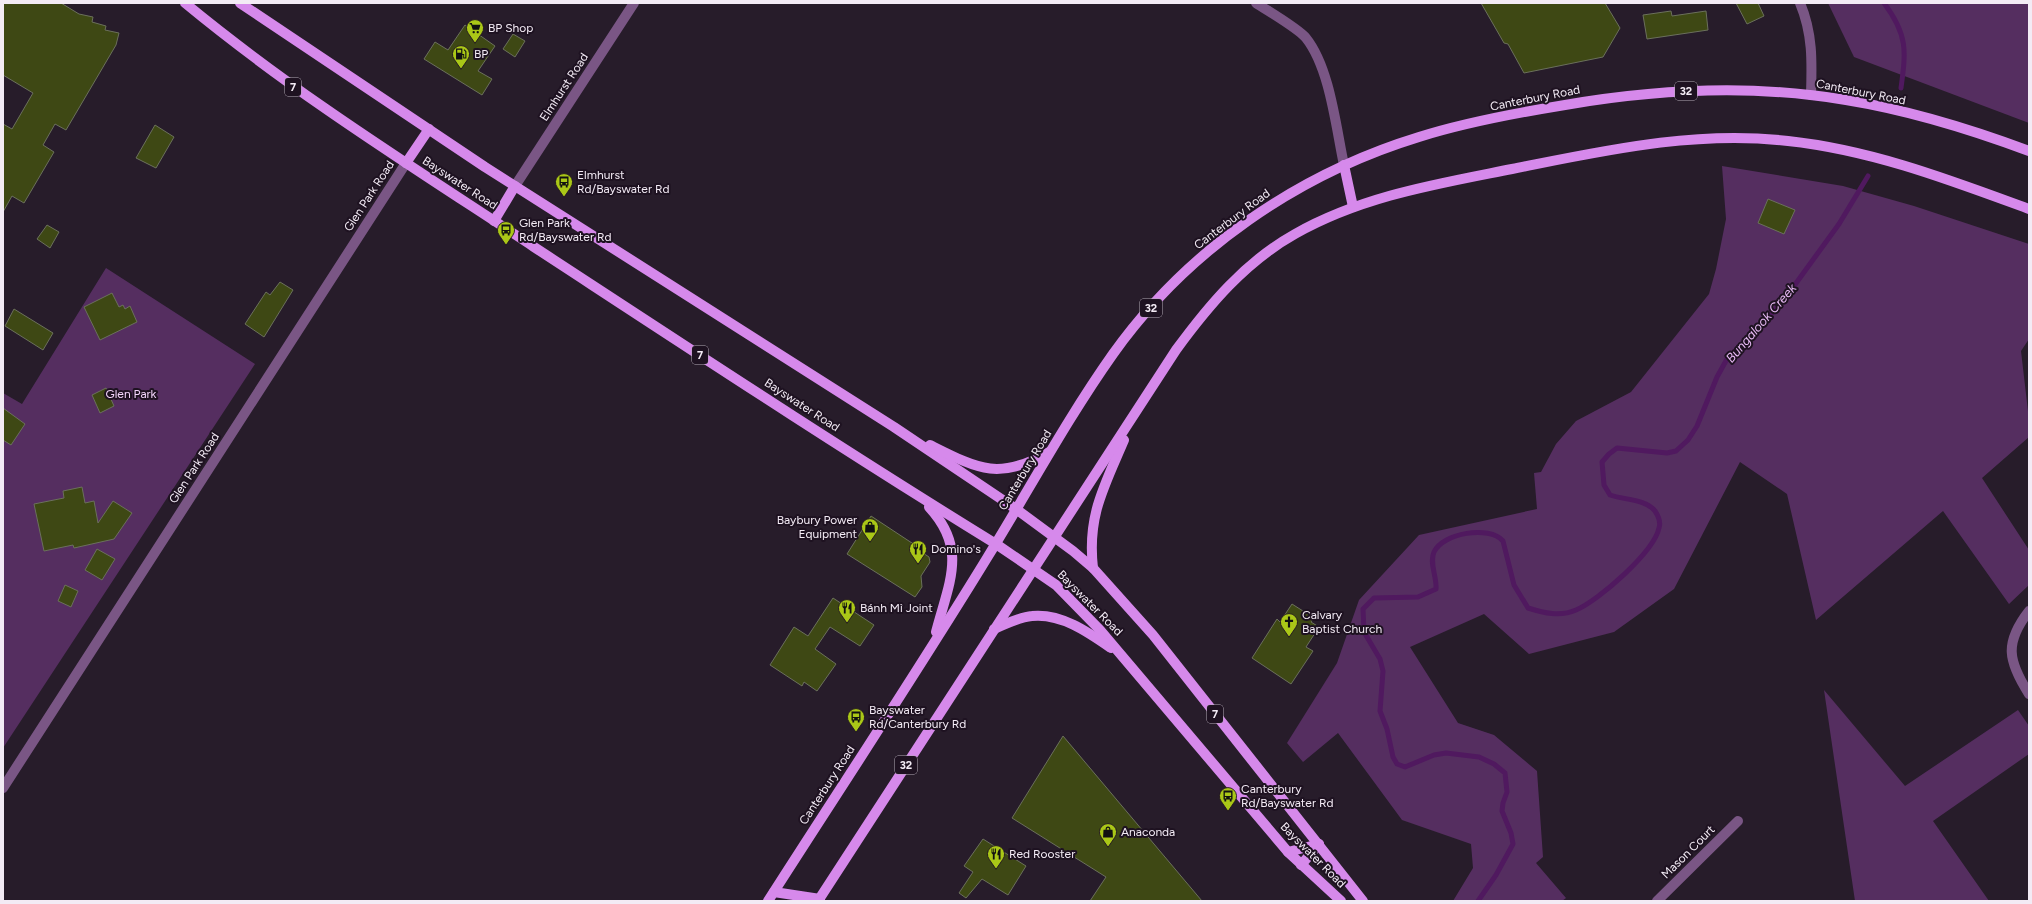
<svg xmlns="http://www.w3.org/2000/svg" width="2032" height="904" viewBox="0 0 2032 904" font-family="Figtree,sans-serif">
<rect width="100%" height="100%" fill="#271c2a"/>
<g fill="#552e60">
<path d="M1828,3h201v120l-175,-66z"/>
<path d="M1722,166l121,20 71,20 115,38v95l-8,12 8,69v17l-47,41 47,72v35l-20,19 -66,-93 -127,109 -29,-126 -47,-32 -66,127 -60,43 -85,22 -45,-40 -74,33 48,76 36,12 43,36 6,86 -7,6 30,35 -4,3h-109l20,-33 -2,-24 -69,-24 -64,-87 -35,29 -16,-19 50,-80 22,-63 60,-65 118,-26 -3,-36 7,-1 15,-28 20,-23 55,-29 78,-98 7,-25 10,-50z"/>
<path d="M106,268l149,96 -252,384v-355l19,11z"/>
<path d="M1824,690l81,96 113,-76 11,16v28l-96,67 56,80h-134z"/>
</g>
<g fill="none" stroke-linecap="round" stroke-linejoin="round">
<g stroke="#50195f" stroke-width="5">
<path d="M1884,3c24,32 22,48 17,85"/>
<path d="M1478,901l18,-26 17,-31 -2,-11 -9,-22 1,-8 4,-11 -2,-19 -11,-9 -15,-7 -33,-4 -12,2 -29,12 -8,-3 -4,-7 -6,-28 -7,-18 3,-40 -3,-12 -16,-27 -1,-23 11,-11 44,-1 18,-8c1,-12 -7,-26 -2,-37 9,-19 55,-27 69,-11l11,44 14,23c16,5 32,9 48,2 22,-9 78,-58 83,-82 2,-6 0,-11 -4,-17 -9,-12 -31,-11 -45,-16l-6,-10 -2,-23 7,-8 8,-6 50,5 9,-2 12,-11 9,-14 20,-49 10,-18 36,-35 31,-38 45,-62 29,-48"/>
</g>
</g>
<g fill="#3e4814" stroke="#6b705c">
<path d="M3,3h58l18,11 14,3 -1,5 14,4 -1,4 14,3 -3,12 -50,85 -11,-6 -12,21 11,7 -30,51 -12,-7 -9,16v-88l9,5 21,-36 -30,-18z"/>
<path d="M1481,3h124l15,25 -17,29 -79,16 -16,-29 -4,-1z"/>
<path d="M1736,3h22l6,13 -17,8z"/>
<path d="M1671,11l1,5 34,-5 2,19 -61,9 -4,-24z"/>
<path d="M465,25l30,21 -17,25 14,8 -10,16 -58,-36 11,-17 13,8z"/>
<path d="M513,34l12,7 -10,16 -12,-8z"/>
<path d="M155,125l19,12 -18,31 -20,-10z"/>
<path d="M1768,199l27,11 -11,24 -26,-11z"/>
<path d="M47,225l12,7 -9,16 -13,-9z"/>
<path d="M280,282l13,8 -29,47 -19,-13 21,-32 4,3z"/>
<path d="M112,293l7,14 4,-2 2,4 5,-3 7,16 -37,18 -16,-33z"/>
<path d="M14,309l39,24 -10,17 -38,-24z"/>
<path d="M106,388l8,18 -14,7 -8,-18z"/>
<path d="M3,408l22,16 -14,21 -8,-5z"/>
<path d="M82,487l3,16 9,-2 4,22 15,-22 19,12 -18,26 -40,9 -1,-3 -29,6 -10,-47 30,-6 -1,-7z"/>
<path d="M871,516l47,31 -1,2 12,8 1,5 -9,14 1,11 -7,10 -68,-43z"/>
<path d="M97,549l18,10 -13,21 -17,-10z"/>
<path d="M65,585l13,6 -7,16 -13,-6z"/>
<path d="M833,598l41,27 -14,21 -30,-19 -15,22 21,15 -19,27 -13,-9 -2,4 -32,-21 24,-38 14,9z"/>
<path d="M1292,604l22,14 -3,4 8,5 -13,20 7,4 -22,33 -39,-26 25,-39 3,3z"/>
<path d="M1063,736l139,165h-112l16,-24 -94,-59z"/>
<path d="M983,839l43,27 -18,29 -26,-16 -16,19 -7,-5 14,-21 -9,-6z"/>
</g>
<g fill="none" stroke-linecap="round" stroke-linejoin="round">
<g stroke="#7a5685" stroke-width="10">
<path d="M1256,3c12,8 43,26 50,35 24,30 30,90 38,127"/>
<path d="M1800,3c13,31 12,59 11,92"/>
<path d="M515,186l119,-183"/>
<path d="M2029,611c-25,32 -21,50 0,83"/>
<path d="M3,788l403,-625"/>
<path d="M1657,901l81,-80"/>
</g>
<g stroke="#d689eb" stroke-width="10">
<path d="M185,3c110,91 231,166 349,244 153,100 306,201 462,297l60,41 44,45 188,222 53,49"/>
<path d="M240,3l245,164 409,260 122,82 57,42 20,17 60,67 210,266"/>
<path d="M406,163l23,-34"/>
<path d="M1344,165l9,42"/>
<path d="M494,221l21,-35"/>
<path d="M930,445c48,24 69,36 119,7"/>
<path d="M929,507c39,42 20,75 7,125"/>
<path d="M1093,568c-6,-52 11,-81 31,-128"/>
<path d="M994,629c12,-5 25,-12 38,-13 29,-3 56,16 79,32"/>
<path d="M1288,852l31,-8"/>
<path d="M1301,865l18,-21"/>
<path d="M774,892l46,7"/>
<path d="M768,901c73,-114 148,-227 219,-343 42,-68 80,-139 126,-204 74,-104 185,-180 306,-217 47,-15 97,-24 146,-32 93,-16 187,-21 281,-5 62,10 124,29 183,51"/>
<path d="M818,901l358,-551c33,-45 69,-88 119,-116 67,-38 142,-50 217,-65 91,-18 182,-39 276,-28 84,9 162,39 241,68"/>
</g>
</g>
<defs>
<g id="supermarket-pin" transform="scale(0.9)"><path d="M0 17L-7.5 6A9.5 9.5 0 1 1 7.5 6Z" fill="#aac717" stroke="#1e1221"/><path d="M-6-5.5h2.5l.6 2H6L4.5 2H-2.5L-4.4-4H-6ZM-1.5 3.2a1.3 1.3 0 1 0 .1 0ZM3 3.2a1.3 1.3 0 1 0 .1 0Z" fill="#111"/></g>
<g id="fuel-pin" transform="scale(0.9)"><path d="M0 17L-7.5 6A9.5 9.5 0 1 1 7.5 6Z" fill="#aac717" stroke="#1e1221"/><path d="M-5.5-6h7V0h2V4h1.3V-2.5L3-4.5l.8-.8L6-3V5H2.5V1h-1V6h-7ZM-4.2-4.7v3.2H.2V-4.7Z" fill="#111"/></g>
<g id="bus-pin" transform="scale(0.9)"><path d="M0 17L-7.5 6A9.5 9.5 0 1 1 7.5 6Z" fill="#aac717" stroke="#1e1221"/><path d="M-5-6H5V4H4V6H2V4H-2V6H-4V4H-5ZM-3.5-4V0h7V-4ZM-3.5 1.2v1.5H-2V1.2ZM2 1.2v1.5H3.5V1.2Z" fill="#111"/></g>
<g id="shop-pin" transform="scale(0.9)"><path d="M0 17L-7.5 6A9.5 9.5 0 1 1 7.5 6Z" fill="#aac717" stroke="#1e1221"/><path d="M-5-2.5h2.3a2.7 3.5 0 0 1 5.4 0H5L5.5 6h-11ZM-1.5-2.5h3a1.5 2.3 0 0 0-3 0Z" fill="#111"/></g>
<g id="restaurant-pin" transform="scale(0.9)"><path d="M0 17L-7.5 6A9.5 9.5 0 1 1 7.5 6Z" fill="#aac717" stroke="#1e1221"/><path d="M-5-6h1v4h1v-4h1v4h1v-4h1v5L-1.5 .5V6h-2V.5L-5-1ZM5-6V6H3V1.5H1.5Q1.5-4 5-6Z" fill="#111"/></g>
<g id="church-pin" transform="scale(0.9)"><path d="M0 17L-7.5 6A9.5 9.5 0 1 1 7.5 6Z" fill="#aac717" stroke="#1e1221"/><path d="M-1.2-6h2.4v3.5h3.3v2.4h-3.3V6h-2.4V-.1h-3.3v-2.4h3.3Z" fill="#111"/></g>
</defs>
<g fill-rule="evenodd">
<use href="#supermarket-pin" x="475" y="28"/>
<use href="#fuel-pin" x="461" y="54"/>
<use href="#bus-pin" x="564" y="182"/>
<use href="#bus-pin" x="506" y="230"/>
<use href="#shop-pin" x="870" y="527"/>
<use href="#restaurant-pin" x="918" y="549"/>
<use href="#restaurant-pin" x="847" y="608"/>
<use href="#church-pin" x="1289" y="622"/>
<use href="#bus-pin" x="856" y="717"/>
<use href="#bus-pin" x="1228" y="796"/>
<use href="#shop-pin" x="1108" y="832"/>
<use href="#restaurant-pin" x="996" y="854"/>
</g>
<g text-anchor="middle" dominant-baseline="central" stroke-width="4" stroke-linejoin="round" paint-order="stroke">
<g fill="#1e1221" stroke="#b3aab5" stroke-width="1">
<rect x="285" y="78" width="16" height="18" rx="3"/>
<rect x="1675" y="82" width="22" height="18" rx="3"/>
<rect x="1140" y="299" width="22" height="18" rx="3"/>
<rect x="692" y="346" width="16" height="18" rx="3"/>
<rect x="1207" y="705" width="16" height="18" rx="3"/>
<rect x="895" y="756" width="22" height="18" rx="3"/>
</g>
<g font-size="11" font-weight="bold" fill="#f3ebf5">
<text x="293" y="87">7</text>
<text x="1686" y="91">32</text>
<text x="1151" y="308">32</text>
<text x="700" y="355">7</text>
<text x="1215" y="714">7</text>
<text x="906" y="765">32</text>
</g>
<g font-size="12" fill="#f3ebf5" stroke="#1e1221" text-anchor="start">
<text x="488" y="28">BP Shop</text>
<text x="474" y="54">BP</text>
<text x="577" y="175">Elmhurst<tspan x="577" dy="14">Rd/Bayswater Rd</tspan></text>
<text x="519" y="223">Glen Park<tspan x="519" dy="14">Rd/Bayswater Rd</tspan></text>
<text x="857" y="520" text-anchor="end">Baybury Power<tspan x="857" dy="14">Equipment</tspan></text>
<text x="931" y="549">Domino's</text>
<text x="860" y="608">Bánh Mì Joint</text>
<text x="1302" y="615">Calvary<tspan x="1302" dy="14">Baptist Church</tspan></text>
<text x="869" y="710">Bayswater<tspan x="869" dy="14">Rd/Canterbury Rd</tspan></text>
<text x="1241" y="789">Canterbury<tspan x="1241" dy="14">Rd/Bayswater Rd</tspan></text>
<text x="1121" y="832">Anaconda</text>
<text x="1009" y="854">Red Rooster</text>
</g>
<g font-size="12" fill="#f3ebf5" stroke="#1e1221">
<text transform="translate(564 87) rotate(-57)">Elmhurst Road</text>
<text transform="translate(1861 92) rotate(11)">Canterbury Road</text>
<text transform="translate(1535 98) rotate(-11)">Canterbury Road</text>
<text transform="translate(460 183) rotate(33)">Bayswater Road</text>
<text transform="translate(369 196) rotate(-57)">Glen Park Road</text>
<text transform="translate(1232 219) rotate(-37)">Canterbury Road</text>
<text transform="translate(802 405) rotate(33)">Bayswater Road</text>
<text transform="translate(194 468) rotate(-57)">Glen Park Road</text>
<text transform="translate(1025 470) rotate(-59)">Canterbury Road</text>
<text transform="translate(1090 603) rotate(45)">Bayswater Road</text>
<text transform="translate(827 785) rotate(-57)">Canterbury Road</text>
<text transform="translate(1688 852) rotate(-45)">Mason Court</text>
<text transform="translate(1313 855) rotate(45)">Bayswater Road</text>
</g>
<g font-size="12" fill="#f4d5fc" stroke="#1e1221">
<text x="131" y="394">Glen Park</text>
</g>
<g font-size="13" font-style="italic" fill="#e8baf5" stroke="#1e1221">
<text transform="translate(1761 323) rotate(-49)">Bungalook Creek</text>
</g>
</g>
<rect width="2032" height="904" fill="none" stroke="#f3ebf5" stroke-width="8"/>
</svg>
